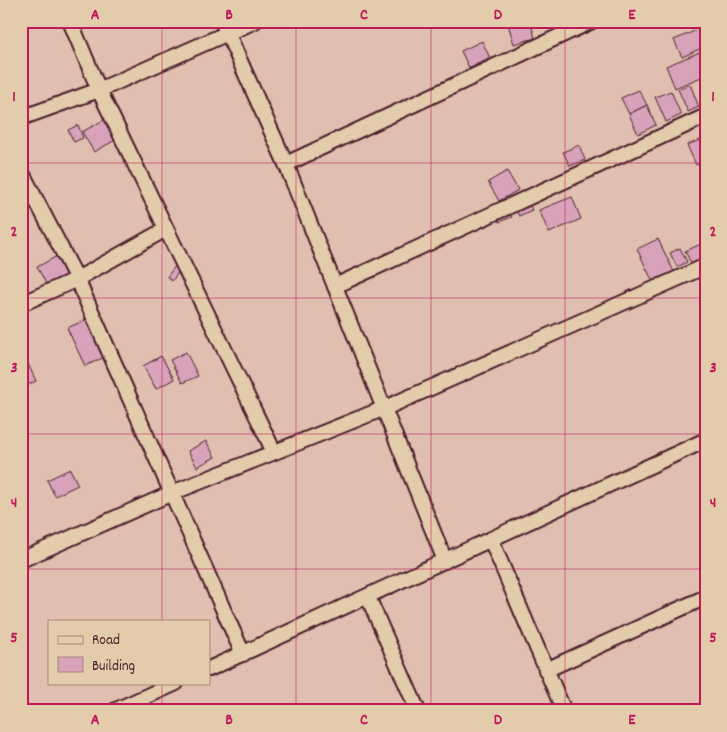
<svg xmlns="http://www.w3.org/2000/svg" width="727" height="732" viewBox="0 0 727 732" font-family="Dekko,sans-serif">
<rect width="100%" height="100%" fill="#e0bfb0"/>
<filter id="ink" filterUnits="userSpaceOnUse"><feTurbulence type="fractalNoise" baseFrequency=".02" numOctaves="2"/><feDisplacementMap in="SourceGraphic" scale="10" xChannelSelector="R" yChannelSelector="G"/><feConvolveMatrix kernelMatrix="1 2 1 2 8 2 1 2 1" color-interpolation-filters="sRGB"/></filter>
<g filter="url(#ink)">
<g fill="#d8a2ba" stroke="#4a1f2b">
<path d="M516,21h14l5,17 -21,6 -6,-20z"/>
<path d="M706,26v20l-24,11 -8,-17z"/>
<path d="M482,41l8,17 -21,10 -8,-17z"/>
<path d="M700,52l6,13v10l-31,13 -9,-22z"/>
<path d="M690,84l9,23 -11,5 -10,-23z"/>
<path d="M639,90l8,15 -18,9 -8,-16z"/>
<path d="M671,91l10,24 -15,7 -11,-25z"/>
<path d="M647,105l9,20 -18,9 -9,-20z"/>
<path d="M107,118l12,20 -25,14 -12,-20z"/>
<path d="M78,125l5,13 -9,4 -6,-12z"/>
<path d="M703,139l3,7v15l-10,4 -9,-20z"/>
<path d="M579,145l6,15 -15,6 -7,-14z"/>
<path d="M507,171l11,19 -19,11 -11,-19z"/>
<path d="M572,197l9,22 -32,14 -10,-23z"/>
<path d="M527,200l5,10 -13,6 -5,-10z"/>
<path d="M509,210l3,7 -13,5 -3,-7z"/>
<path d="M658,239l16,33 -21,10 -16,-33z"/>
<path d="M706,242v17l-14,6 -7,-14z"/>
<path d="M680,248l7,14 -10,5 -7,-14z"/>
<path d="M59,255l11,20 -22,12 -11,-20z"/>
<path d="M175,266l5,4 -8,11 -5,-4z"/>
<path d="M88,319l17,38 -20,9 -18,-38z"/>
<path d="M21,349l15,32 -15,7z"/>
<path d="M186,352l12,24 -16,7 -12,-23z"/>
<path d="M161,356l13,23 -18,10 -13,-23z"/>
<path d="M206,441l9,16 -18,10 -9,-16z"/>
<path d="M70,469l8,16 -23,11 -8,-16z"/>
</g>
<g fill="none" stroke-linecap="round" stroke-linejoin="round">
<g stroke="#4a1f2b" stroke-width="18">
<g id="street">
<path d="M70,21l29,69 175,362"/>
<path d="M222,21l64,143 159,397"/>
<path d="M21,118l78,-28 156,-69"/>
<path d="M286,164l306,-143"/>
<path d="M21,171l56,108 166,375"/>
<path d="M335,286l371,-170"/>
<path d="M21,304l56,-25 89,-50"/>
<path d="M491,540l73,171"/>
<path d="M21,560l151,-67 213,-85 321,-142"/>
<path d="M368,597l50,114"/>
<path d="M209,669l497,-229"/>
<path d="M546,670l160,-73"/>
<path d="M114,711l62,-28"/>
</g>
</g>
<use href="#street" stroke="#e3ccac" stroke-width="14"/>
</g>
</g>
<path fill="none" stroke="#c2185b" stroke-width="1" stroke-opacity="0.55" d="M162,21v600M296,21v690M431,21v690M565,21v690M21,163h685M21,298h685M21,434h685M21,569h685M162,683v28"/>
<rect width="727" height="732" fill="none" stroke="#e3ccac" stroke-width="55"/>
<rect x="48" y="620" width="162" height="65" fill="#e3ccac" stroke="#a68778"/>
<rect x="58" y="636" width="25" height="8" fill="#e3ccac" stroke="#a68778"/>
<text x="92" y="644" font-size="15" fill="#4a1f2b">Road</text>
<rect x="58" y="657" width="25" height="15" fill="#d8a2ba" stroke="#a68778"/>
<text x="92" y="670" font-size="15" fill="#4a1f2b">Building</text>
<rect x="28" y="28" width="672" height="676" fill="none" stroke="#c2185b" stroke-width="2"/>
<g font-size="16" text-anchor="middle" font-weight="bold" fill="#c2185b">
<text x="95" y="19">A</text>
<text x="229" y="19">B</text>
<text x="364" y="19">C</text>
<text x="498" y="19">D</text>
<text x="632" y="19">E</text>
<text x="14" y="101">1</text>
<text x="713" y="101">1</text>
<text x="14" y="236">2</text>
<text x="713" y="236">2</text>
<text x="14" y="372">3</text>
<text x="713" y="372">3</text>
<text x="14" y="507">4</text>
<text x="713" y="507">4</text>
<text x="14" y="642">5</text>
<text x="713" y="642">5</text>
<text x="95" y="724">A</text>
<text x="229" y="724">B</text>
<text x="364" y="724">C</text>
<text x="498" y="724">D</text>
<text x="632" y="724">E</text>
</g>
</svg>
